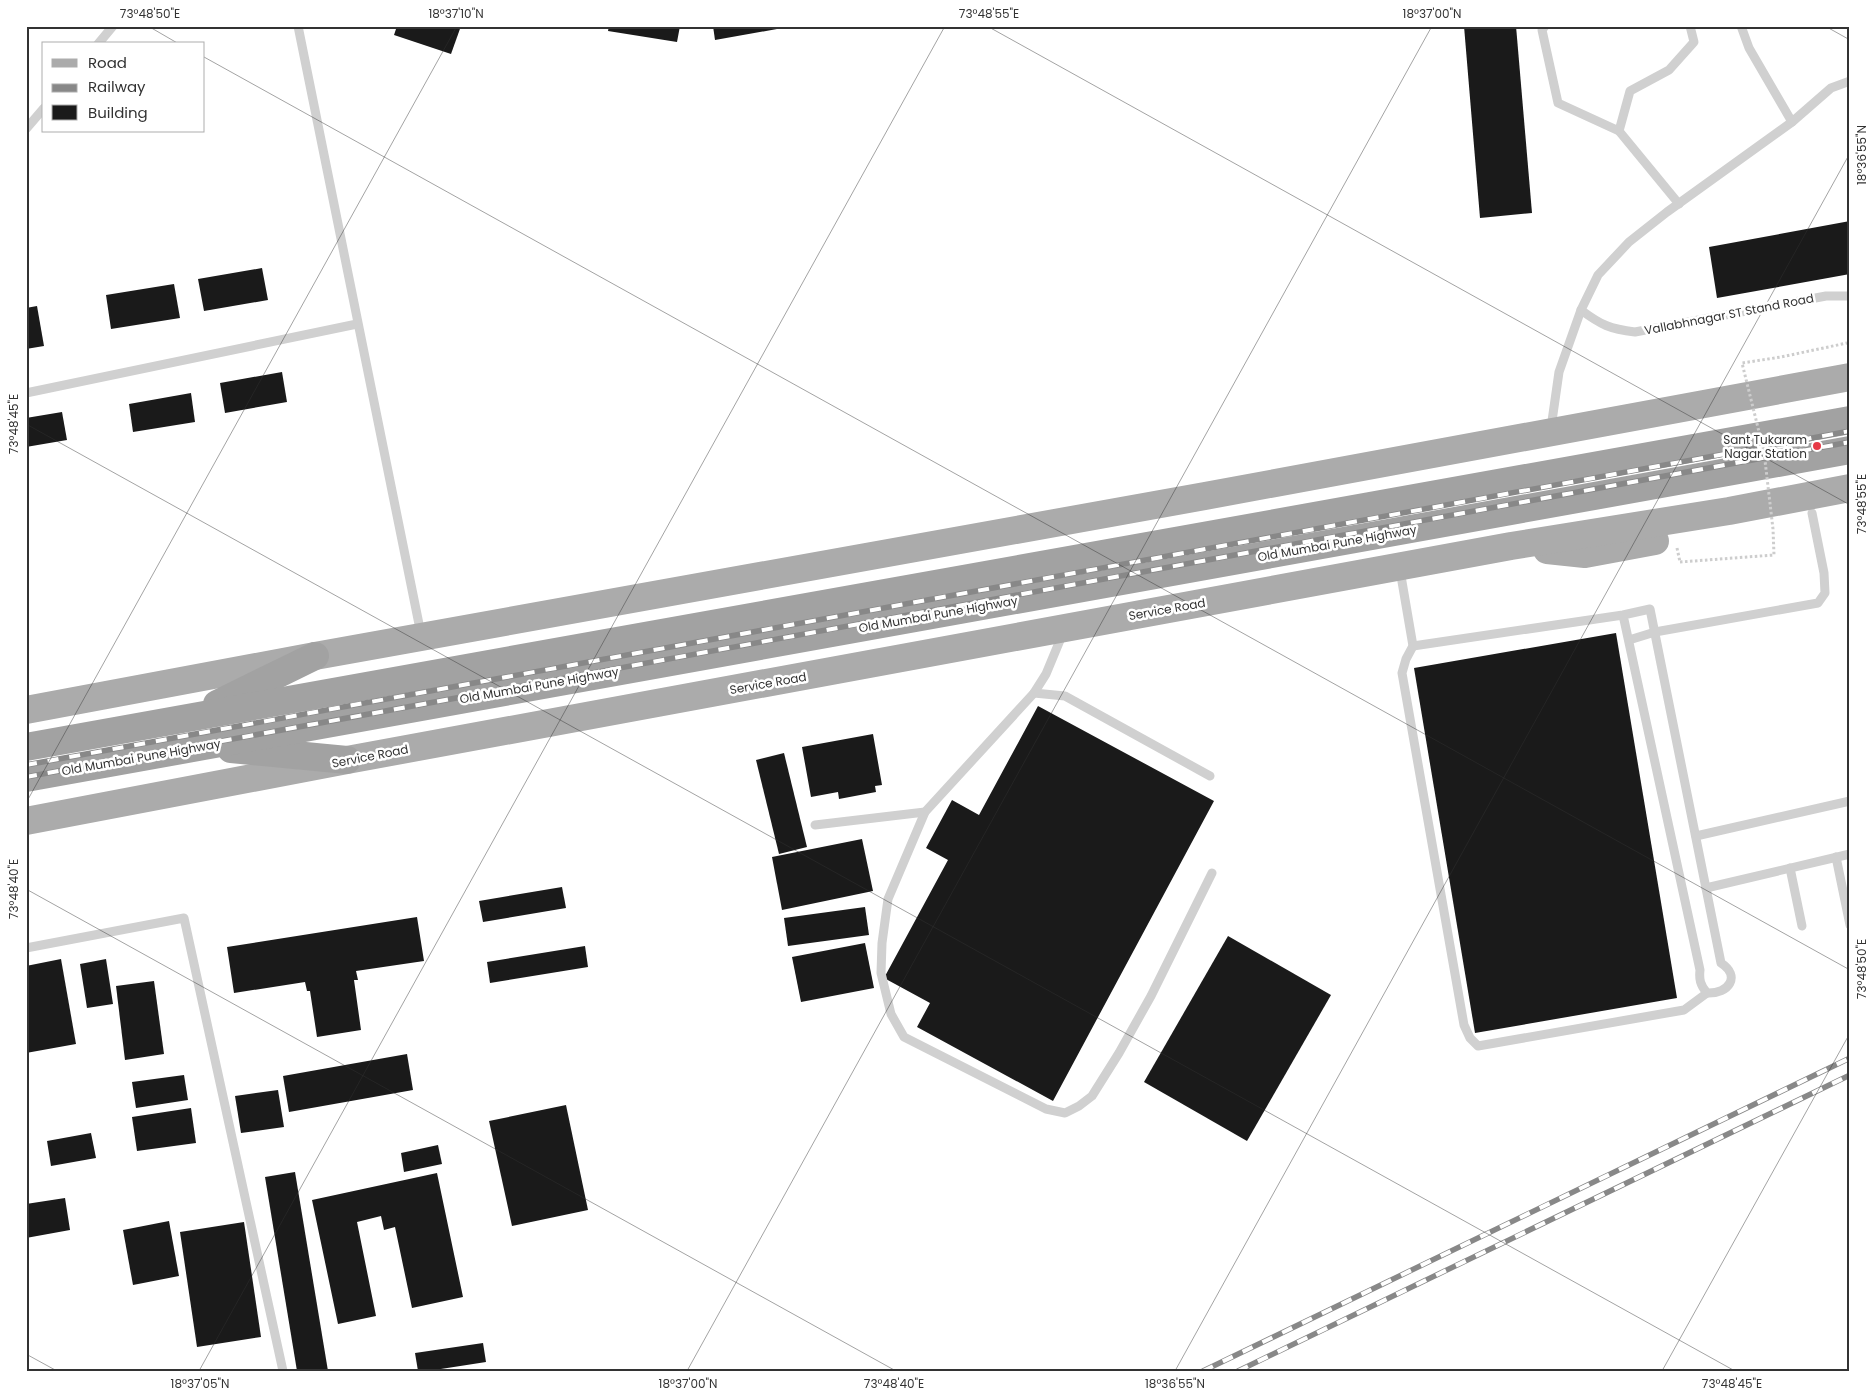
<svg xmlns="http://www.w3.org/2000/svg" width="1876" height="1397" viewBox="0 0 1876 1397" font-family="Poppins,sans-serif">
<rect width="100%" height="100%" fill="#fff"/>
<g fill="#1a1a1a">
<path d="M397,26h64l-10,28 -57,-19z"/>
<path d="M609,26h71l-3,16 -69,-11z"/>
<path d="M713,26h63l1,3 -62,11z"/>
<path d="M1464,26h52l16,187 -52,5z"/>
<path d="M1850,221v53l-133,24 -8,-51z"/>
<path d="M262,268l6,32 -64,11 -6,-32z"/>
<path d="M174,284l6,34 -69,11 -5,-34z"/>
<path d="M37,306l7,40 -18,3v-41z"/>
<path d="M282,372l5,30 -62,11 -5,-30z"/>
<path d="M191,393l4,29 -62,10 -4,-28z"/>
<path d="M62,412l5,28 -41,7v-29z"/>
<path d="M1616,633l61,365 -202,35 -61,-365z"/>
<path d="M1038,706l176,95 -161,300 -136,-74 13,-24 -46,-25 64,-118 -22,-12 26,-48 27,15z"/>
<path d="M873,734l9,51 -7,1 1,6 -37,7 -1,-7 -27,5 -9,-50z"/>
<path d="M784,753l23,94 -28,7 -23,-94z"/>
<path d="M862,839l11,52 -91,19 -10,-53z"/>
<path d="M562,887l4,21 -83,14 -4,-21z"/>
<path d="M865,907l4,28 -81,11 -4,-28z"/>
<path d="M417,917l7,44 -68,10 2,9h-4l7,50 -44,7 -7,-46h-3l-2,-9 -71,11 -7,-46z"/>
<path d="M1228,936l103,59 -84,146 -103,-59z"/>
<path d="M865,943l9,45 -73,14 -9,-45z"/>
<path d="M585,946l3,21 -98,16 -3,-21z"/>
<path d="M61,959l15,85 -50,9v-87z"/>
<path d="M106,959l7,45 -26,4 -7,-44z"/>
<path d="M154,981l10,73 -39,6 -9,-74z"/>
<path d="M407,1054l6,36 -124,22 -6,-36z"/>
<path d="M184,1075l4,25 -52,8 -4,-26z"/>
<path d="M278,1090l6,37 -43,6 -6,-37z"/>
<path d="M566,1105l22,105 -76,16 -23,-105z"/>
<path d="M191,1108l5,35 -59,8 -5,-34z"/>
<path d="M91,1133l5,25 -45,8 -4,-25z"/>
<path d="M438,1145l4,19 -38,8 -3,-19z"/>
<path d="M295,1172l33,199h-31l-32,-194z"/>
<path d="M437,1173l26,124 -51,11 -17,-81 -11,3 -3,-14 -24,6 19,94 -38,8 -26,-124z"/>
<path d="M65,1198l5,32 -44,8v-34z"/>
<path d="M169,1221l10,55 -46,9 -10,-55z"/>
<path d="M244,1222l17,115 -64,10 -17,-115z"/>
<path d="M483,1343l3,19 -58,9h-10l-3,-18z"/>
</g>
<g fill="none" stroke-linecap="round" stroke-linejoin="round">
<g stroke="#cdcdcd" stroke-width="3" stroke-dasharray="2.5 2.5" stroke-linecap="butt">
<path d="M1847,343h3"/>
<path d="M1677,548l3,14"/>
</g>
<g stroke="#d0d0d0" stroke-width="9">
<path d="M298,26l123,608"/>
<path d="M1545,26l-3,4 16,73 61,28 60,73"/>
<path d="M98,44l15,-18"/>
<path d="M1792,122l39,-34 19,-7"/>
<path d="M26,129l18,-21"/>
<path d="M1619,131l11,-40 39,-21 25,-28 -4,-16"/>
<path d="M1581,310c20,15 29,19 54,22l191,-36h24"/>
<path d="M26,393l331,-69"/>
<path d="M1551,428l8,-56 22,-62 17,-35 31,-33 38,-30 125,-90 -43,-74 -8,-22"/>
<path d="M1400,570l13,76 -7,13 -4,14 62,352 6,13 8,8 206,-36 23,-17"/>
<path d="M1063,633l-17,41 -12,19 -109,119 -37,87 -6,44 -1,30 10,41 13,23 142,72 19,4 14,-7 13,-10 27,-43 32,-57 61,-123"/>
<path d="M1629,640l26,-8 163,-29 7,-10 -1,-20 -12,-60"/>
<path d="M1413,646l210,-31 27,-6 71,354c20,13 8,31 -14,30 -7,-8 -8,-14 -7,-23l-77,-355"/>
<path d="M1034,693l31,3 145,80"/>
<path d="M815,825l110,-13"/>
<path d="M1696,836l154,-35"/>
<path d="M1836,857l14,68"/>
<path d="M1790,868l12,58"/>
<path d="M1706,888l144,-34"/>
<path d="M26,948l158,-30 99,453"/>
</g>
<g stroke="#ababab" stroke-width="28">
<path d="M1547,550l38,4 70,-13"/>
<path d="M26,710l289,-54 890,-160 645,-119"/>
<path d="M26,821l321,-61 1164,-214 218,-35 121,-23"/>
</g>
<g stroke="#a2a2a2" stroke-width="28">
<path d="M217,704l98,-48"/>
<path d="M26,747l1824,-327"/>
<path d="M231,749l116,11"/>
<path d="M26,778l1824,-328"/>
</g>
<g stroke="#888" stroke-width="5.5">
<g id="rail">
<path d="M26,765l1824,-334"/>
<path d="M26,777l1824,-335"/>
<path d="M1203,1371l647,-313"/>
<path d="M1238,1371l612,-296"/>
</g>
</g>
<use href="#rail" stroke="#fff" stroke-width="4" stroke-dasharray="11" stroke-linecap="butt"/>
<path stroke="#cdcdcd" stroke-width="3" stroke-dasharray="2.5 2.5" stroke-linecap="butt" d="M1680,562l94,-7 -1,-26 -9,-77 -22,-89 39,-6 66,-14"/>
</g>
<path fill="none" stroke="#333" stroke-width="1" stroke-opacity="0.45" d="M148,26l31,18M987,26l863,479M1825,26l25,14M204,57l1646,913M26,424l1709,947M26,803l431,-777M26,889l870,482M26,1354l31,17M199,1371l746,-1345M687,1371l745,-1345M1175,1371l675,-1218M1662,1371l188,-338"/>
<circle fill="#e63946" stroke="#fff" stroke-width="2" cx="1817" cy="446" r="5"/>
<g text-anchor="middle" dominant-baseline="central" stroke-width="5" stroke-linejoin="round" paint-order="stroke">
<g font-size="12" fill="#333" stroke="#fff">
<text transform="translate(1729 314) rotate(-11)">Vallabhnagar ST Stand Road</text>
<text transform="translate(1337 543) rotate(-10)">Old Mumbai Pune Highway</text>
<text transform="translate(1167 609) rotate(-10)">Service Road</text>
<text transform="translate(938 614) rotate(-10)">Old Mumbai Pune Highway</text>
<text transform="translate(768 683) rotate(-10)">Service Road</text>
<text transform="translate(539 685) rotate(-10)">Old Mumbai Pune Highway</text>
<text transform="translate(370 756) rotate(-11)">Service Road</text>
<text transform="translate(141 757) rotate(-10)">Old Mumbai Pune Highway</text>
</g>
<g font-size="12" fill="#333" stroke="#fff" text-anchor="end">
<text x="1807" y="439">Sant Tukaram<tspan x="1807" dy="14">Nagar Station</tspan></text>
</g>
</g>
<rect width="1876" height="1397" fill="none" stroke="#ffffff" stroke-width="55"/>
<rect x="42" y="42" width="162" height="90" fill="#ffffff" stroke="#adadad"/>
<rect x="52" y="59" width="25" height="8" fill="#ababab" stroke="#adadad"/>
<text x="88" y="68" font-size="15" fill="#333333">Road</text>
<rect x="52" y="84" width="25" height="8" fill="#888888" stroke="#adadad"/>
<text x="88" y="92" font-size="15" fill="#333333">Railway</text>
<rect x="52" y="105" width="25" height="15" fill="#1a1a1a" stroke="#adadad"/>
<text x="88" y="118" font-size="15" fill="#333333">Building</text>
<rect x="28" y="28" width="1820" height="1342" fill="none" stroke="#333" stroke-width="2"/>
<g font-size="12" text-anchor="middle" fill="#333">
<text x="150" y="18">73°48'50"E</text>
<text x="456" y="18">18°37'10"N</text>
<text x="989" y="18">73°48'55"E</text>
<text x="1432" y="18">18°37'00"N</text>
<text transform="translate(1862 155) rotate(-90)" y="4">18°36'55"N</text>
<text transform="translate(14 424) rotate(-90)" y="4">73°48'45"E</text>
<text transform="translate(1862 504) rotate(-90)" y="4">73°48'55"E</text>
<text transform="translate(14 889) rotate(-90)" y="4">73°48'40"E</text>
<text transform="translate(1862 969) rotate(-90)" y="4">73°48'50"E</text>
<text x="200" y="1388">18°37'05"N</text>
<text x="688" y="1388">18°37'00"N</text>
<text x="894" y="1388">73°48'40"E</text>
<text x="1175" y="1388">18°36'55"N</text>
<text x="1732" y="1388">73°48'45"E</text>
</g>
</svg>
